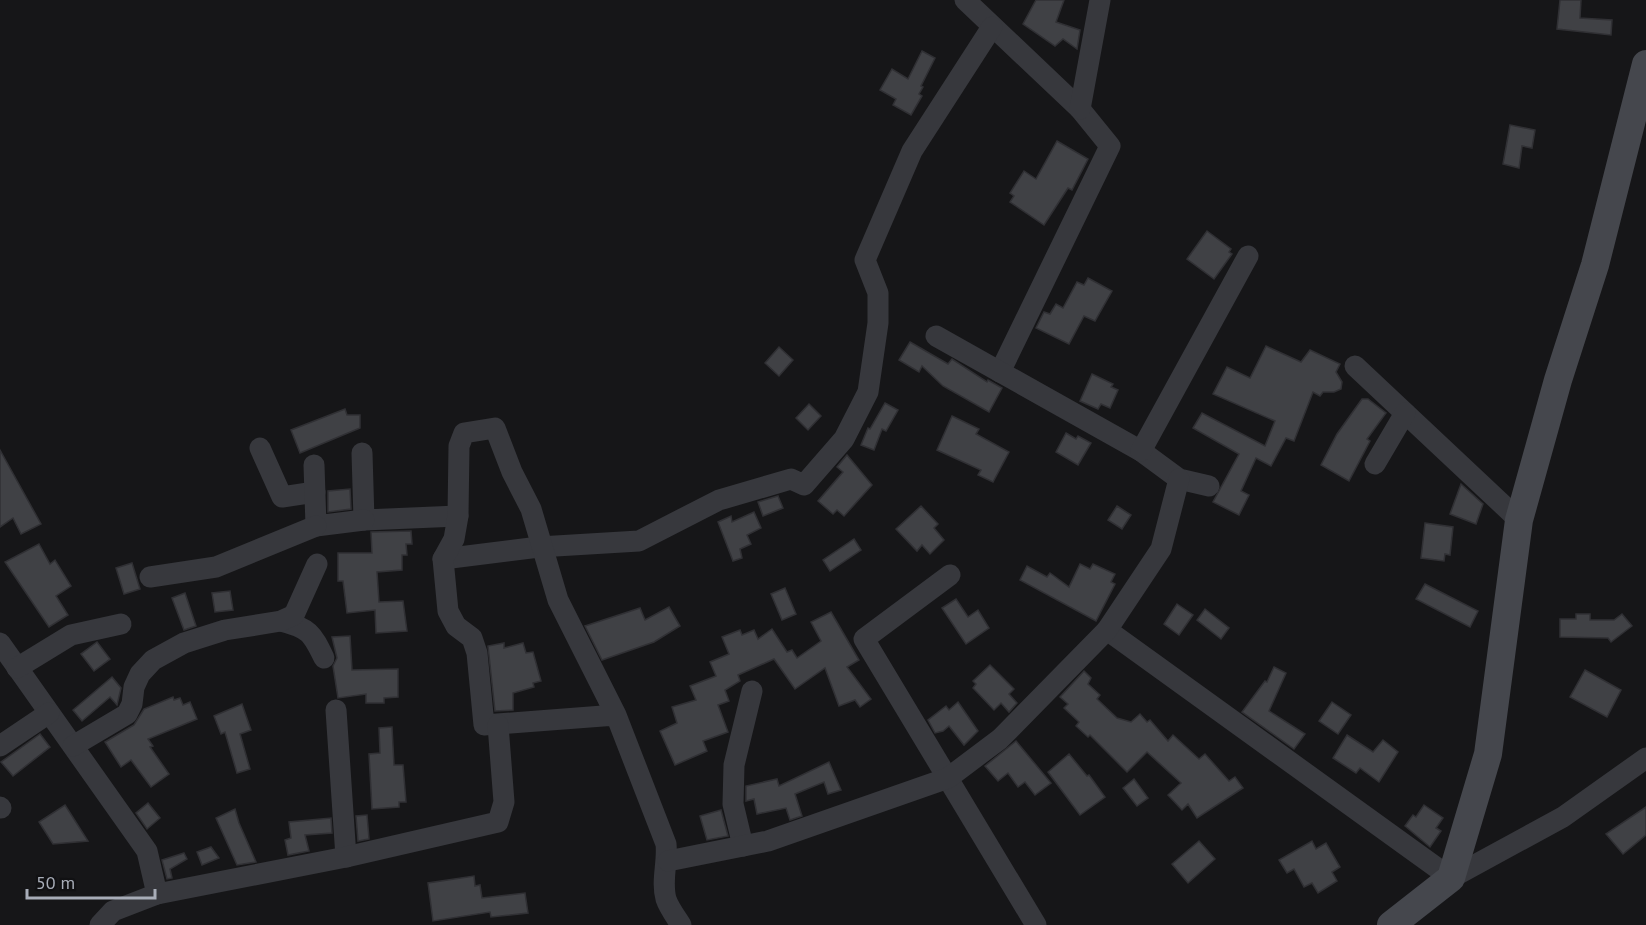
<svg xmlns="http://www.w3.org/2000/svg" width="1646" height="925" viewBox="0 0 1646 925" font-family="'PT Sans',sans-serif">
<rect width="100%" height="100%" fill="#161618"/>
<g fill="#404145" stroke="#303034" stroke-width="1.5">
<path d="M1036,0h28l-8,22 24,8 -3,19 -14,-10 -8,7 -32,-22z"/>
<path d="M1560,0h21l-1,18 32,2 -1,15 -54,-6z"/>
<path d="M922,51l13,7 -14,28 2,1 -4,7 3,2 -11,19 -18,-10 3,-6 -16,-9 12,-21 16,10z"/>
<path d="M1510,125l25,5 -3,18 -10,-2 -3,22 -16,-4z"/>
<path d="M1057,141l31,18 -16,31 -4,-2 -24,37 -34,-23 4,-6 -4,-3 14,-22 12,8z"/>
<path d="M1207,231l24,18 -2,3 3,2 -18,25 -27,-20z"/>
<path d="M1088,278l24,13 -17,30 -11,-5 -15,28 -33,-16 8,-16 6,2 6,-10 7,4 14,-26 7,3z"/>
<path d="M910,342l38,22 4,-5 35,23 1,-2 14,8 -13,24 -46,-26 -21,-20 -3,6 -20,-12z"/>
<path d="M1266,346l35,16 9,-12 30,14 -4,8 6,10 -1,7 -7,3h-11l-3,4 -7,-4 -19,49 -8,-3 -15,28 -15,-8 -15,33 8,4 -10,20 -26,-13 26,-48 -46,-26 9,-15 63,33 10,-25 -62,-27 14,-27 23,11z"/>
<path d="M779,347l14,13 -14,16 -14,-13z"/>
<path d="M1092,374l21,10 -2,3 7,3 -8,18 -9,-4 -3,5 -18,-8z"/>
<path d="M1362,399h6l18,14 -19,26 3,2 -21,40 -28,-16 16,-31z"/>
<path d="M885,403l13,7 -12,21 -4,-2 -8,21 -13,-5 7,-17 2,1z"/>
<path d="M809,404l12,12 -13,14 -12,-12z"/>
<path d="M345,409l2,6h13v13l-60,25 -9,-23z"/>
<path d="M952,416l27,13 -3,5 33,18 -16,30 -15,-7 3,-5 -44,-20z"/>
<path d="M1066,433l10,6 2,-3 13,7 -13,22 -22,-13z"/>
<path d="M0,450l41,74 -20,10 -8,-16 -13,9z"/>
<path d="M847,455l25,30 -28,31 -7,-6 -4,4 -15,-13 25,-29 -6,-5z"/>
<path d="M1461,484l22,20 -7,20 -26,-10z"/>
<path d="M350,489l1,20 -23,3v-21z"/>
<path d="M778,496l5,12 -20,8 -5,-14z"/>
<path d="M921,506l17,18 -4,4 10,12 -14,14 -8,-9 -5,6 -21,-22z"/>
<path d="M1117,506l14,9 -9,14 -14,-9z"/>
<path d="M754,512l7,16 -14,7 4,9 -11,5 2,9 -9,3 -15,-39 13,-6 1,6z"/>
<path d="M1425,523l28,4 -3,28 -5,-1 -1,7 -23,-3z"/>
<path d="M411,531l1,13h-6l1,11h-5v15l-25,2 2,30 24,-1 4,30 -31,2 -1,-23 -28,3 -4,-32h-5v-28h34l-1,-21z"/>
<path d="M854,539l7,11 -31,21 -7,-11z"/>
<path d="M39,544l11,20 5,-4 16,26 -15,10 12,19 -19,12 -44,-65z"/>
<path d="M132,563l8,26 -16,5 -8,-26z"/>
<path d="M1080,564l10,5 3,-5 22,10 -4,8 4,2 -19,37 -76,-41 7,-14 20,11 3,-4 19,14z"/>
<path d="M1425,584l53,27 -8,16 -54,-28z"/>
<path d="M785,588l11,26 -14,6 -11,-26z"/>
<path d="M230,591l3,19 -18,2 -3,-19z"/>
<path d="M185,593l11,33 -12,4 -12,-32z"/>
<path d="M956,599l12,18 10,-7 11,18 -23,16 -24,-36z"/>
<path d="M1177,604l16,11 -14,20 -15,-11z"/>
<path d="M669,607l11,19 -26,16 -52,18 -17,-34 55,-18 5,12z"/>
<path d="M1205,609l24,19 -8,11 -24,-19z"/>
<path d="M831,612l28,48 -12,7 24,32 -11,8 -5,-7 -16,6 -14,-38 -30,21 -21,-30 -36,16 2,6 -15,9 4,11 -11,4 10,27 -25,9 4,10 -32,14 -15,-34 17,-8 -5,-16 24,-7 -6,-14 26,-10 -6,-14 19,-8 -7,-17 18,-7 2,5 12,-5 4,9 14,-10 15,23 5,-2 5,8 24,-17 -10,-19z"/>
<path d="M1576,614h14v6h24l8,-6 10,12 -21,16 -3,-4 -48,-1v-18h16z"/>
<path d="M350,636l2,34 46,-1v28l-14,1v5h-18v-9l-28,4 -5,-32 4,-8 -5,-21z"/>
<path d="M97,642l13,17 -16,12 -13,-17z"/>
<path d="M504,643v5l19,-5 3,10 7,-1 8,29 -8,2 1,4 -21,6v17l-18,1 -7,-65z"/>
<path d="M990,665l24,24 -5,5 8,9 -8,9 -8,-9 -7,7 -21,-22 3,-4 -3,-3z"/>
<path d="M1274,667l12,6 -17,38 36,23 -11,15 -52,-37 23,-31 2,1z"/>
<path d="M1585,670l36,20 -14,27 -37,-20z"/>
<path d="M1084,671l7,7 -3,6 12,11 -3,4 20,19 14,4 9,-8 7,8 3,-2 18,21 5,-6 26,24 6,-5 24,27 6,-4 8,11 -46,30 -9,-14 -6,6 -14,-15 13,-12 -34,-31 -20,20 -37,-37 -2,2 -12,-11 3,-4 -15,-14 4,-4 -8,-7z"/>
<path d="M112,677l9,11 -4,17 -7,-8 -28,24 -9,-11z"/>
<path d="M173,697l1,3 6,-2 3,7 7,-3 7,17 -49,20 5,7 -3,1 19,27 -18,13 -20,-27 -10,7 -16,-25 29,-17 10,-16z"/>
<path d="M958,702l20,29 -14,14 -15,-19 -6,5 -8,2 -7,-13 18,-14 3,4z"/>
<path d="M1332,702l19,13 -13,19 -19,-13z"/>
<path d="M242,704l9,26 -11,4 10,35 -13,4 -12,-41 -4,2 -7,-18z"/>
<path d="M392,727l2,38h9l3,37h-7v5l-27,2 -3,-55 11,-1 -1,-25z"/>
<path d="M40,734l10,13 -37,29 -12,-14z"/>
<path d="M1347,735l26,17 10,-12 15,12 -19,30 -19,-14 -4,5 -23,-15z"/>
<path d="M1016,741l35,42 -16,12 -10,-13 -7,5 -10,-14 -10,8 -13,-15z"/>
<path d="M1069,754l18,22 2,-1 16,22 -25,18 -32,-43z"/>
<path d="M829,762l12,28 -13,4 -4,-12 -29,12 7,22 -12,4 -4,-12 -29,6 -3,-15 -8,2v-15l31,-7 2,7z"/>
<path d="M1134,779l14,19 -11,8 -14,-18z"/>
<path d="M148,803l12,15 -13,11 -11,-16z"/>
<path d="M65,805l23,36 -35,3 -14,-22z"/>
<path d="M1424,805l19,13 -7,10 5,3 -11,16 -25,-21 8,-11 3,2z"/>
<path d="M1646,807v28l-23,19 -17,-20z"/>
<path d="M235,809l4,14 17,39 -19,3 -21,-47z"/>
<path d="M721,810l7,26 -21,4 -7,-24z"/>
<path d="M367,815l2,24 -11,2 -2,-25z"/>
<path d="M331,818l1,15 -27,2 4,16 -21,4 -3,-15 6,-2 -2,-16z"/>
<path d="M1199,841l16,18 -27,24 -16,-19z"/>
<path d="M1312,841l4,8 10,-6 14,24 -8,5 5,9 -19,12 -6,-10 -8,4 -10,-18 -7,4 -8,-13z"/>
<path d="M211,847l8,11 -17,7 -5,-13z"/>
<path d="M184,853l3,6 -17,10 2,9 -5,1 -5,-19z"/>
<path d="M474,876l1,10 5,-1 2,13 43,-5 3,20 -37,4 -1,-5 -57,9 -5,-38z"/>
</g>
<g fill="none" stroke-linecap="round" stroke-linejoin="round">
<g stroke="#37383d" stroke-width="21">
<path d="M965,0l115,109 30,37 -110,226"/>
<path d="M1080,109l20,-109"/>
<path d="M936,336l205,115 38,28 30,7"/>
<path d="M1355,366l164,154"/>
<path d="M260,448l22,49 33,-5"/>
<path d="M1141,451l107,-195"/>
<path d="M362,453l2,67 94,-4"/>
<path d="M1375,464l30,-51"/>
<path d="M314,465l2,61 48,-6"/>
<path d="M443,559l96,-12 100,-6 80,-41 72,-21 13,6 40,-46 24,-47 10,-69v-30l-13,-33 47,-109 80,-124"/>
<path d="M950,575l-86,64 172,286"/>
<path d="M150,577l66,-10 100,-41"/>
<path d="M281,621c28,7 31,12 43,37"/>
<path d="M1107,630l344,248 112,-61 83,-59"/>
<path d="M0,643l147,208 10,43"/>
<path d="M17,668l54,-33 50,-11"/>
<path d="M336,710l10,147"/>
<path d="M616,715l-132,10 -7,-72 -5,-15 -16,-12 -8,-15 -5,-52 11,-20 4,-23 1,-70 5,-13 31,-5 17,44 19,37 27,91 58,115 50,129c2,18 -5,37 0,55 3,9 10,18 15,26"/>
<path d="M0,746l49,-33"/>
<path d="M73,746l54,-32 5,-10 2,-17 6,-13 13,-14 31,-17 41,-13 56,-9 13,-6 23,-51"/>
<path d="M0,807l1,1"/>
<path d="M743,846l-10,-42 1,-39 18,-74"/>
<path d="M668,861l100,-20 180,-63 52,-39 107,-109 54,-81 18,-70"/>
<path d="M100,925l13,-14 44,-17 189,-37 152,-35 6,-20 -6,-77"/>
</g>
<path stroke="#45474d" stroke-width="28" d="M1391,925l60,-47 37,-124 31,-234 39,-140 37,-115 51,-201"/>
</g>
<path d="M27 889v9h128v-9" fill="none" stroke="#a8adb8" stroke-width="3"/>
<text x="36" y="889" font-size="18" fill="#a8adb8" stroke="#111113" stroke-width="4.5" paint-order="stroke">50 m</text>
</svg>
